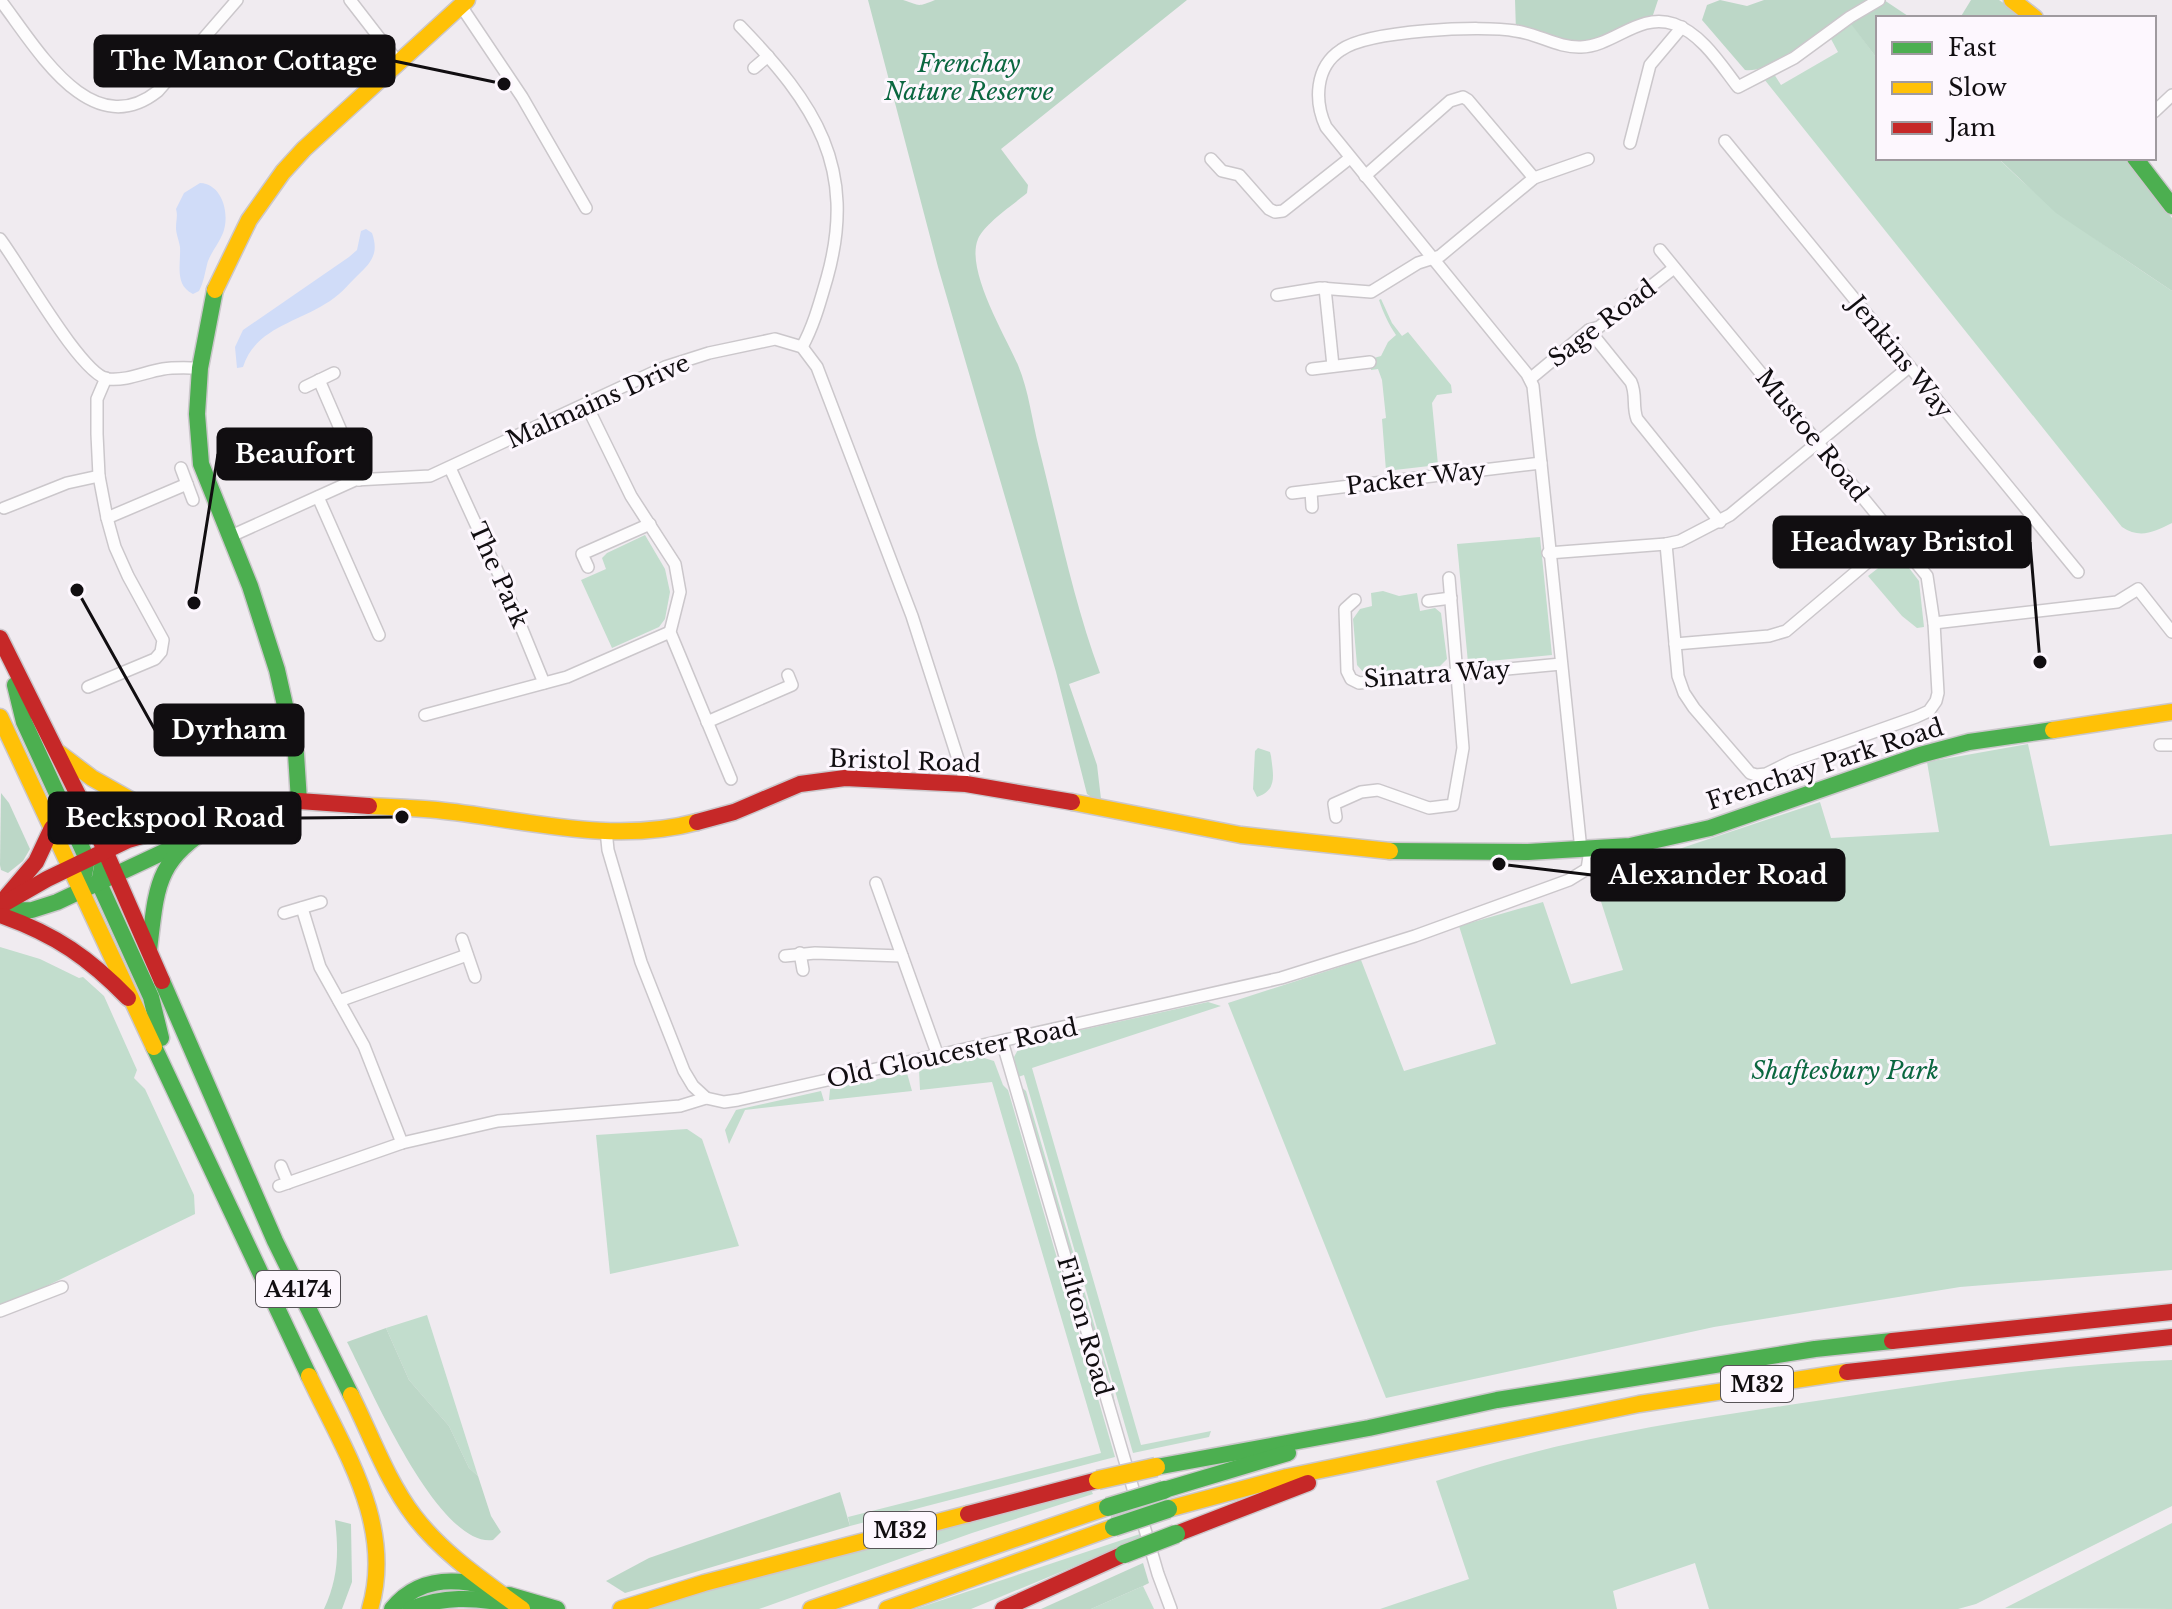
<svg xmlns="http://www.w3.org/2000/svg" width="2172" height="1609" viewBox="0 0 2172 1609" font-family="'Libre Baskerville',serif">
<rect width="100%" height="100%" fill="#f0ebf0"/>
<g fill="#c2ddcd">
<path d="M1851,23l27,37v98h120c53,54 112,91 174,133v232c-18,9 -32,16 -50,4l-358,-448 10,-5 7,11 57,-33 -7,-13z"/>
<path d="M1381,299l11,24 10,13 6,-4 43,53 1,8 -15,2 -5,8 6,62 -52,6 -4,-52 4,-1 -4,-38 -4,-11 -7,1 -1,-11 11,-3 7,-14 8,-7c-7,-10 -13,-23 -17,-35z"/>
<path d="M645,535l20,34 5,23 -5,27 -6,8 -47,21 -31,-68 25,-11 -4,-11 5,-5z"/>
<path d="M1540,537l12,118 -84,8 -11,-119z"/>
<path d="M1895,555h4l20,26 5,46 -7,1 -15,-12 -34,-40z"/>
<path d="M1383,591l16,5 18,-3 3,18 15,-3 6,5 6,46 -7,7 -75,8 -8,-9 -4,-46 7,-10 12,-3 -1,-13z"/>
<path d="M2028,744l22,102 122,-12v436l-212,17 -246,40 -328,71 -158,-395 133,-43 43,111 92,-27 -37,-118 84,-24 28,82 52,-14 -28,-87 18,-12 207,-69 11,36 108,-6 -12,-70z"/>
<path d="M1258,748l12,4 1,4c2,18 7,34 -14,41l-4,-8 2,-38z"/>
<path d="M0,947l40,12 39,19 4,-1 21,19 33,74 -3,8 11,11 49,106 1,19 -171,83 -24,8z"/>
<path d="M1208,1002l13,4 -189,62 109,377 70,-14 -2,6 -76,16 -109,-378 -6,2 -4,-20 6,-11 7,-4z"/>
<path d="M981,1053v4l13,4 9,24 5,5 107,367 -265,69 -2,-9 253,-64 -109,-371 -72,8 -1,-20 40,-8 -1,-5z"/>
<path d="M907,1073l5,18 -83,9 1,-11z"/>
<path d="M1020,1086l6,5 86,295 3,18z"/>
<path d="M821,1091l3,10 -79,9 -16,34 -4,-14 11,-20z"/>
<path d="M687,1129l15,10 37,107 -129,28 -14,-139z"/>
<path d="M427,1315l51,161 -9,-8 -20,-42 -40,-46 -23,-52z"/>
<path d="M2172,1360v146l-196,98 -18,5h-249l-14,-46 -82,28 4,18h-237l89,-30 -33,-98c122,-42 252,-61 380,-80 118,-18 237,-37 356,-41z"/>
<path d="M1091,1490l2,4 -121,39 -213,76h-121z"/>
<path d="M2172,1523v86l-167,-1z"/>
<path d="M1143,1533l-5,7 -167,69h-56z"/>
<path d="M1143,1586l11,23h-63z"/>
</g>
<g fill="#bcd7c7">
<path d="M868,0c10,0 25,0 35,0 17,5 13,8 32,0h252l-186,149 27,36 -1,8c-13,11 -43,31 -49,46 -13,31 28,98 40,126 11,26 14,56 21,83 19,75 34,152 61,225l-31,11 28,81 4,34 -5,1 -9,-6 -31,-122 -118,-405z"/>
<path d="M1515,0h143l-7,21 -59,25 -76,-15z"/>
<path d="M1720,0l27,6 17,-6h120l27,18h-33v42l-33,-44c-25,14 -72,58 -100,54l-43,-50 5,-15z"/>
<path d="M1971,0h28l27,18h-66z"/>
<path d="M1998,158h127l47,60v73l-116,-78z"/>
<path d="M1,793l8,10 21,46 -7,12 -15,12 -7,-3 -1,-5z"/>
<path d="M386,1328l23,52 40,46 20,42 9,8 13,40 10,16 -8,8c-55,8 -124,-156 -146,-198z"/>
<path d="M840,1492l10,34 -225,67 -19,-12 43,-23z"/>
<path d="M335,1520l16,4 1,58 -10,27h-18c14,-30 15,-56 11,-89z"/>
<path d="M1143,1563l6,20 -6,3 -52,23h-50z"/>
</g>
<g fill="#d0dcf8">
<path d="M200,183c23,1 30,32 23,50 -4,10 -11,18 -15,28 -3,10 -4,21 -9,30l-6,3c-19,-9 -12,-30 -13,-47 -1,-7 -4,-13 -4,-19 0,-8 2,-12 0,-19l8,-16z"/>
<path d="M366,229l6,4c7,20 0,29 -15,43 -10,10 -19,21 -32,28 -30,19 -70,25 -82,63l-6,1 -2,-21 8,-17 106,-73 8,-7 4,-19z"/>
</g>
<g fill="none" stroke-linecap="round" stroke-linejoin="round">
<g stroke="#cbc7cb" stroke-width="14">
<g id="street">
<path d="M0,0c35,45 90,145 158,91l79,-91"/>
<path d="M350,0l48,62"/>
<path d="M461,6l61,91 64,111"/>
<path d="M740,26c75,78 118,141 87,252 -7,24 -13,47 -25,69"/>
<path d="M754,68l14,-12"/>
<path d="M2154,112l18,-17"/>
<path d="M1725,141l353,431"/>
<path d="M1630,143l20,-78 32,-38"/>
<path d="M1211,159l11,12 17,4 30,34 6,3 8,-1 67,-53"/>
<path d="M1365,176l85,-75 13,-4 5,3 66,78"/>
<path d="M0,239c20,26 81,136 108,140 19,2 37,-7 55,-10 12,-2 25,-1 37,-1"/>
<path d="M1660,250l267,326 7,47 4,70 -2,8 -7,10 -13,6 -124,44 -26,13 -10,1 -6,-2 -56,-65 -10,-15 -6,-17 -12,-132"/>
<path d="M1325,288l8,78"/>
<path d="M1277,295l43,-7 51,4 47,-29 22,-7 94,-78 54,-19"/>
<path d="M1589,330l42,52c6,13 1,24 6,37l83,103"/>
<path d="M1312,369l58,-7"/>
<path d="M1530,379l59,-49 10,-3 75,-59"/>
<path d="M319,380l29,67 11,33"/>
<path d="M305,387l29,-14"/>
<path d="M586,404l45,92 44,68 5,28 -10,40 61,147"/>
<path d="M181,468l12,32"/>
<path d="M450,468l56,122 38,93"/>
<path d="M1311,491l1,16"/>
<path d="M1292,493l249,-30"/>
<path d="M318,497l61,138"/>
<path d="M4,508l63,-25 32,-7"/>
<path d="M107,518l80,-34"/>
<path d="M231,536l124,-56 75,-4 235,-109 44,-14 66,-14 27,8 15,20 95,249 54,168"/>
<path d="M1548,553l118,-9 14,-3 50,-26 179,-148"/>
<path d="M588,567l-6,-13 68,-30"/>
<path d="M1355,600l-10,9 2,62 4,8 8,4 202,-19"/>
<path d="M1428,601l23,-3"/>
<path d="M1934,623l183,-21 21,-13 34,43"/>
<path d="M1675,644l94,-8 17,-5 110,-93"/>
<path d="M88,687l67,-28 6,-7 2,-12 -35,-64 -13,-29 -8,-29 -8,-42 -2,-42v-35l9,-21"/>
<path d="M425,715l142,-38 103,-45"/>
<path d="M707,722l85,-37 -4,-10"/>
<path d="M2160,745h12"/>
<path d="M1336,817l-2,-13 27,-12 17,-2 51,18 24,-3 10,-57 -14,-170"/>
<path d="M606,830l2,20 33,112 43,109 9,15 13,12"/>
<path d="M1581,850l-48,-464 -6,-12 -201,-247c-12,-26 -11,-60 15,-77 28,-20 141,-25 175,-19 23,3 42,17 65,16 33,-1 58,-35 93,-23 28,10 47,41 64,63l56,-29 56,-41 29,-17"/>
<path d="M876,883l62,173"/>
<path d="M302,908l18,59 44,79 38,97"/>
<path d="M284,913l37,-11"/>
<path d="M462,939l13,38"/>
<path d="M800,953l3,17"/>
<path d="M785,956l30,-3 87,3"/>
<path d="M339,1001l128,-46"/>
<path d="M1002,1041l156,533 13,35"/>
<path d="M281,1166l7,17"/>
<path d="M279,1186l123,-43 96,-22 182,-15 26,-8 18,4 14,-2 543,-122 134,-42 154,-56 18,-11 3,-19"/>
<path d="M0,1311l62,-24"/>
</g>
</g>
<g stroke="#cbc7cb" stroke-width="19">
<g id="fast">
<path d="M2135,158l37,48"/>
<path d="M215,290l-15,78 -3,46 4,50 49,122 27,84 19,84 3,47"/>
<path d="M15,685l9,37 63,137 -6,32"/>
<path d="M105,851l-6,32 52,114 10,41"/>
<path d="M1390,851l138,1 102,-6 80,-18 210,-73 49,-13 84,-12"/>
<path d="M0,911l32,-1 25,-8 130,-61"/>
<path d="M149,950c8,-67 7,-90 68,-127"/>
<path d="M162,981l113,260 76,154"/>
<path d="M154,1047l155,329"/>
<path d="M1156,1467l213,-39 128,-28 318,-51 77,-8"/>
<path d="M1164,1490l124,-37"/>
<path d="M509,1595l48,14"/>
<path d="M392,1609c25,-31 60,-32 96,-22"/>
<path d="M411,1609c32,-13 63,-12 96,-5"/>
</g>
</g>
<g stroke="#cbc7cb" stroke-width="19">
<g id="slow">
<path d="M2012,0l23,18"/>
<path d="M215,290l34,-70 34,-48 21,-23 163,-149"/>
<path d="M0,717l154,330"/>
<path d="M2053,730l119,-18"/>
<path d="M59,753l33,25 85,48"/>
<path d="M1072,802l169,33 149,16"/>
<path d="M369,806c23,1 46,2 68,4 85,9 175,35 260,12"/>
<path d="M309,1376c34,73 86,149 61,233"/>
<path d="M351,1395c20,40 36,86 63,121 29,38 70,65 108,93"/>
<path d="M1168,1509l119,-32 352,-73 208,-32"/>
<path d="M621,1609l83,-26 264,-69"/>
<path d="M811,1609l297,-102"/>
<path d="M887,1609l227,-82"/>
</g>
</g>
<g stroke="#cbc7cb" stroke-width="19">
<g id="jam">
<path d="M0,638l99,199 63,144"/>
<path d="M697,822l37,-10 66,-28 45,-6 121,6 106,18"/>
<path d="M7,896l29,-34 16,-34"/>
<path d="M0,906l47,-27 81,-39 58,-17 39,-5 74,-17 70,5"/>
<path d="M3,916c53,19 86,42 125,82"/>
<path d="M1892,1341l280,-29"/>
<path d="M1847,1372l325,-35"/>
<path d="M968,1514l130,-34"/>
<path d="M1176,1534l132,-51"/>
<path d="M1003,1609l121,-55"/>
</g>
</g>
<use href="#street" stroke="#fdfcfd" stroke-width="11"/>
<use href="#fast" stroke="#4caf50" stroke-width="16"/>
<use href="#slow" stroke="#ffc107" stroke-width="16"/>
<use href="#jam" stroke="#c62828" stroke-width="16"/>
<g stroke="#cbc7cb" stroke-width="21" stroke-linecap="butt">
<g id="fast-bridge">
<path d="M1108,1507l56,-17"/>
<path d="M1114,1527l54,-18"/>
<path d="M1124,1554l52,-20"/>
</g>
</g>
<g stroke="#cbc7cb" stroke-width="21" stroke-linecap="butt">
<path id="slow-bridge" d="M1098,1480l58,-13"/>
</g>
<use href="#fast-bridge" stroke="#4caf50" stroke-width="18"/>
<use href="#slow-bridge" stroke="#ffc107" stroke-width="18"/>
</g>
<g text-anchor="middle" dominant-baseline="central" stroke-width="6" stroke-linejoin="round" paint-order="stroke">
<g fill="#fdf7fe" stroke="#585458" stroke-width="2">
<rect x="256" y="1271" width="84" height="36" rx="6"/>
<rect x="1721" y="1366" width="72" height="36" rx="6"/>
<rect x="864" y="1512" width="72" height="36" rx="6"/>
</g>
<g font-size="22" font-weight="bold" fill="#110e11">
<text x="298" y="1289">A4174</text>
<text x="1757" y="1384">M32</text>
<text x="900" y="1530">M32</text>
</g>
<g font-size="24" font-style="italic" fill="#0b6740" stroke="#fdf7fe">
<text x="969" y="63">Frenchay<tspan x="969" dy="28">Nature Reserve</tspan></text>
<text x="1845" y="1070">Shaftesbury Park</text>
</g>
<g font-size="24" fill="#110e11" stroke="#fdf7fe">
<text transform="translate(1602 323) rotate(-37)">Sage Road</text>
<text transform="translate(1901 357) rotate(51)">Jenkins Way</text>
<text transform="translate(598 401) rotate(-24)">Malmains Drive</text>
<text transform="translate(1812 435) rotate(51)">Mustoe Road</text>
<text transform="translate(1416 478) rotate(-7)">Packer Way</text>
<text transform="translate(499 575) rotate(66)">The Park</text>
<text transform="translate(1437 674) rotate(-4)">Sinatra Way</text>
<text transform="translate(905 761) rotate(2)">Bristol Road</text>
<text transform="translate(1825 764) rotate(-18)">Frenchay Park Road</text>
<text transform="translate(952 1053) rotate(-12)">Old Gloucester Road</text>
<text transform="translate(1085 1326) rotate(74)">Filton Road</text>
</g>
</g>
<path fill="none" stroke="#110e11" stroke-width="3" d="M504 84L394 61M194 603L218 454M2040 662L2030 542M77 590L155 730M402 817L300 818M1499 864L1592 875"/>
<g fill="#110e11" stroke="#fdf7fe" stroke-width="3">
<circle cx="504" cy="84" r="8"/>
<circle cx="194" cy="603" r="8"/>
<circle cx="2040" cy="662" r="8"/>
<circle cx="77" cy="590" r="8"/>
<circle cx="402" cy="817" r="8"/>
<circle cx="1499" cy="864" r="8"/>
</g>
<g fill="#110e11" stroke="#110e11" stroke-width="3">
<rect x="95" y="36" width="299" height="50" rx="8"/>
<rect x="218" y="429" width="153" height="50" rx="8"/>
<rect x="1774" y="517" width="256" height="50" rx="8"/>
<rect x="155" y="705" width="148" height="50" rx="8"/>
<rect x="49" y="793" width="251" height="50" rx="8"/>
<rect x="1592" y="850" width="252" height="50" rx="8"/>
</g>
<g font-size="26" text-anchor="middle" font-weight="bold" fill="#fff">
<text x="244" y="70">The Manor Cottage</text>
<text x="295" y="463">Beaufort</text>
<text x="1902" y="551">Headway Bristol</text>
<text x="229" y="739">Dyrham</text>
<text x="175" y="827">Beckspool Road</text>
<text x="1718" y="884">Alexander Road</text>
</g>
<rect x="1876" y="16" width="280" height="144" fill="#fdf7fe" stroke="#9f9a9f" stroke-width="2"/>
<rect x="1892" y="42" width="40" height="12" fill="#4caf50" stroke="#9f9a9f" stroke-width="2"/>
<text x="1948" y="56" font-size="24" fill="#110e11">Fast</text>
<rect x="1892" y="82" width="40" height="12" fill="#ffc107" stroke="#9f9a9f" stroke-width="2"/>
<text x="1948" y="96" font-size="24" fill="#110e11">Slow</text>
<rect x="1892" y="122" width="40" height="12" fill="#c62828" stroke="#9f9a9f" stroke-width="2"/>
<text x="1948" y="136" font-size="24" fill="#110e11">Jam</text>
</svg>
